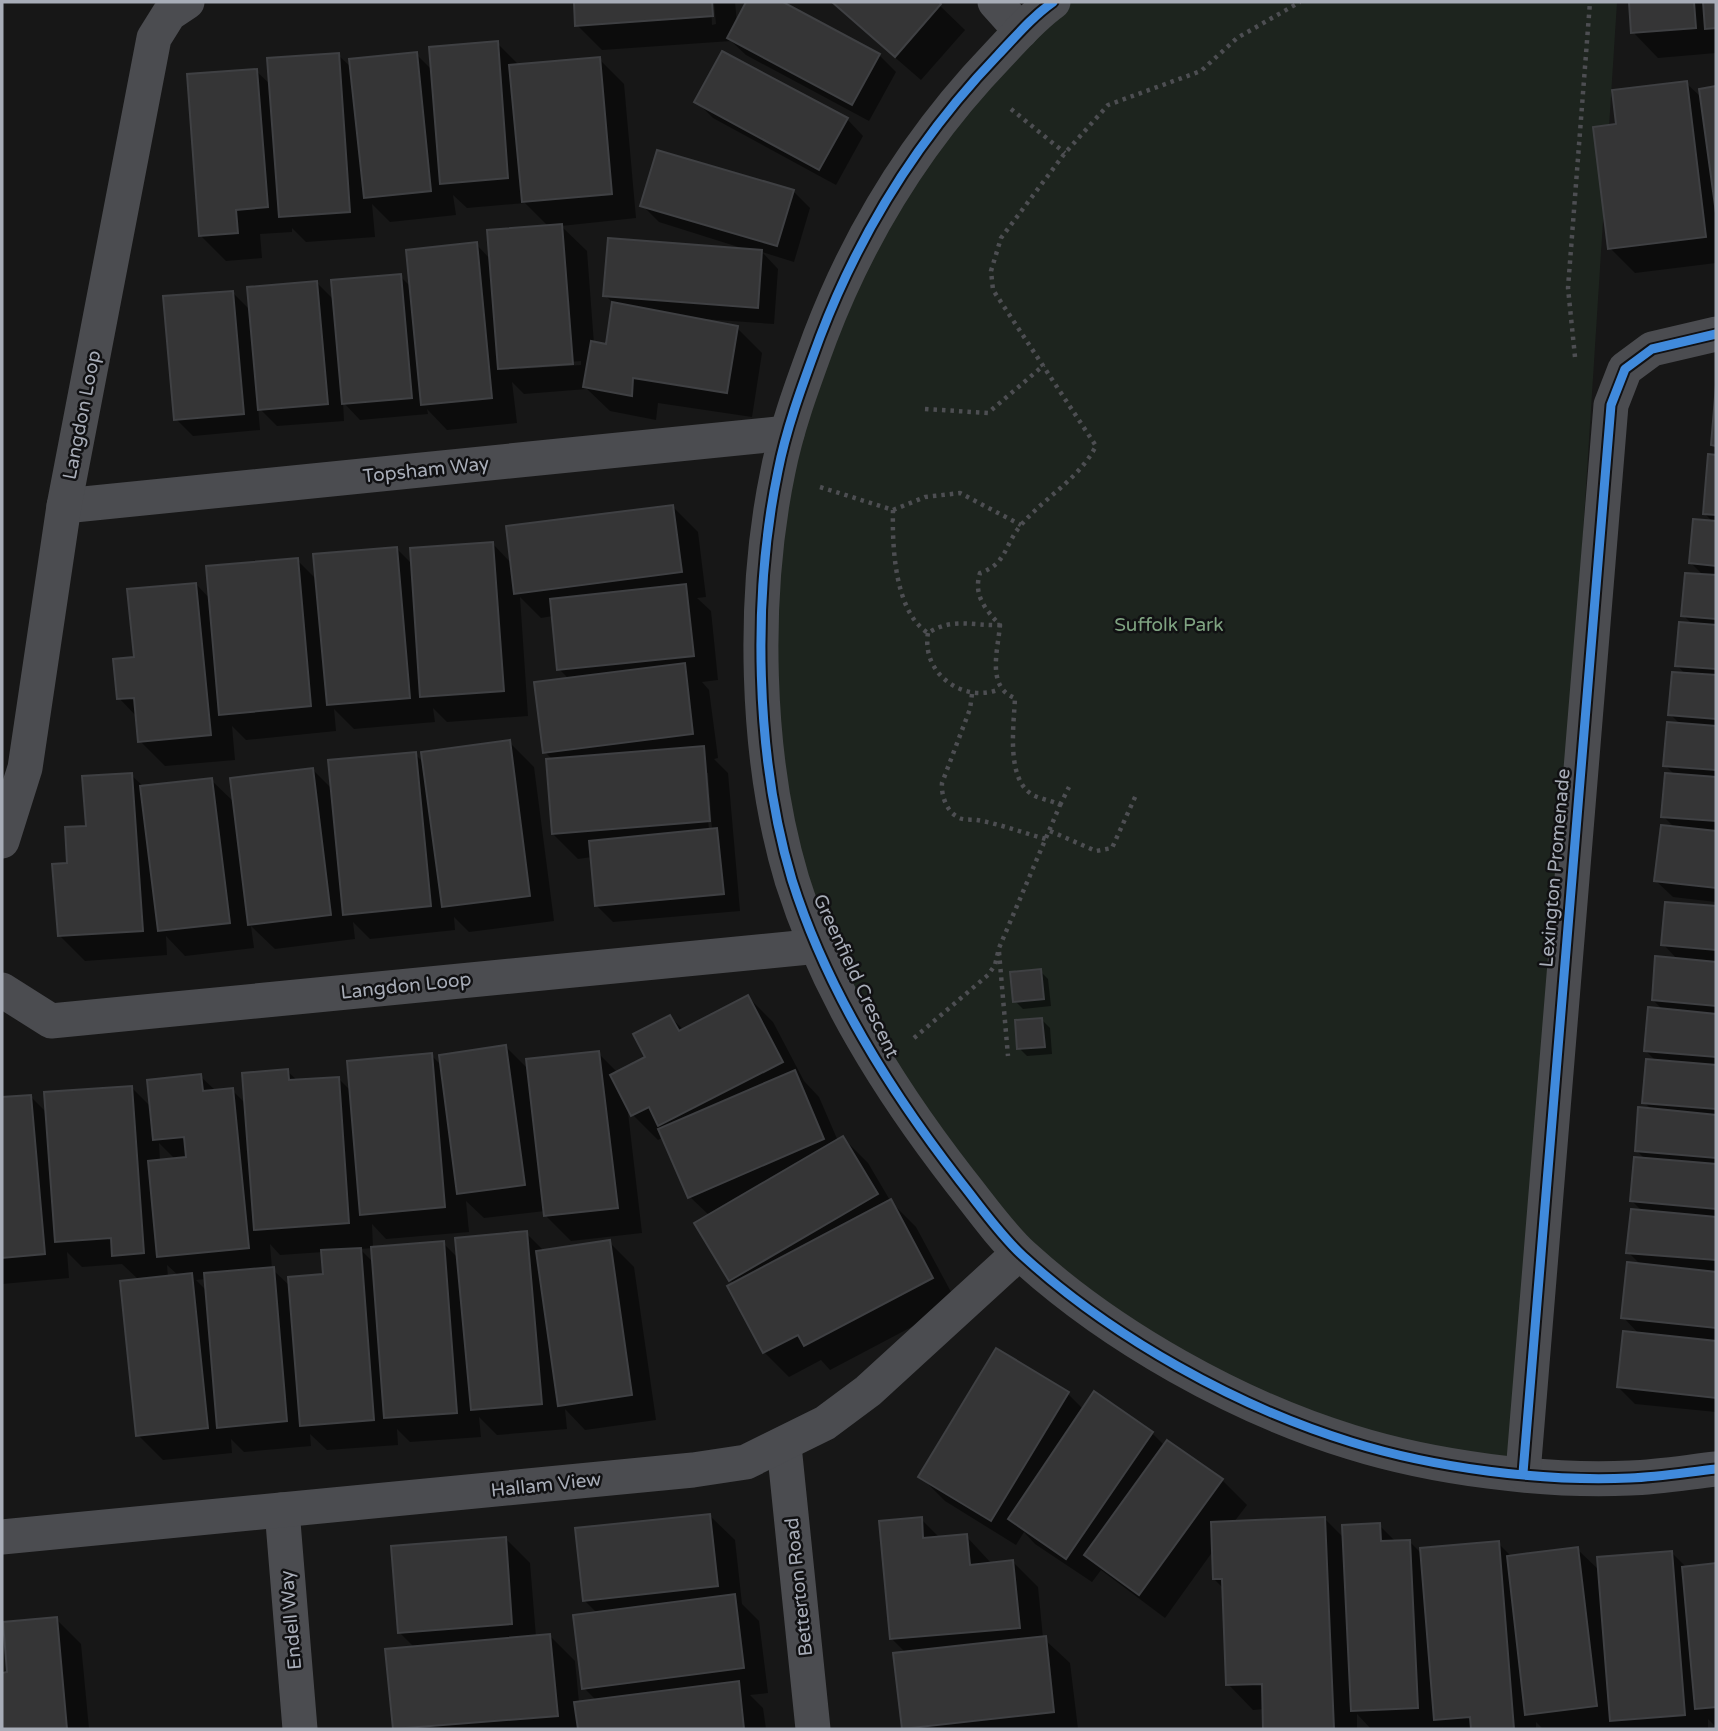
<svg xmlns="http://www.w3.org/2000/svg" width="1718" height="1731" viewBox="0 0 1718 1731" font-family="'Varela Round',sans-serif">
<rect width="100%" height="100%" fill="#171717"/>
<path fill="#1d241e" d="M1053,2h564l-94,1471 -52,-4 -271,-92 -228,-181 -179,-314 -26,-342 91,-291z"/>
<g fill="#0007" fill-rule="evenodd">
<path d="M576,2h135l1,23 4,-1 -2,-22h21l2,22 11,-22h31l100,53 17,17 -27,49 -123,-66 -15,-14 -129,9 -25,-25z"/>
<path d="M831,2h105l29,28 -44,50z"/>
<path d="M1630,2h86v51l-58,5 -25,-26z"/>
<path d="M497,43l23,23 79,-7 25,25 12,134 -75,8 26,25 7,93 13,2 6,-43 -8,-8 146,-44 -92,-29 -17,-17 151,-14 17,17 -16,54 -32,-10 16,17 -4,55 -71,-5 -1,2 35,7 25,25 -10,64 -94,-14 -2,17 -46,-9 -23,-22 -63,5 -12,-12 5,41 -70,7 -20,-21 1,5 -68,6 -17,-18 1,19 -67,5 -19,-19 2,23 -67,6 -17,-17 56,-127 19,19 66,-28 18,18 65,-25 11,11 65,-43 15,16 58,-33 -24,-24 -58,5 -14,-13 3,20 -66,7 -18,-18 3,33 -69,5 -14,-14v4l-32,2 2,24 -36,3 -25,-25 55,-165 15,14 67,-30 14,13 64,-14 17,17zM581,361v4l-61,4v-3z"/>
<path d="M1686,83l16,15 -1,-8 15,-2v175l-81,10 -25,-25 8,-122z"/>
<path d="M696,101l151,18 16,17 -27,49 -123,-67z"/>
<path d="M1709,456h7v446l-43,-5 -17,-16 19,-53 -12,-12 13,-40 -11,-11 16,-40 -11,-11 16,-39 -9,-10 16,-40 -10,-10 21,-39 -13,-13 23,-40 -9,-9z"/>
<path d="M673,507l25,25 8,65 -9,1 14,13 7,69 -16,2 7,8 9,68 -4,1 14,14 12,138 -127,11 -16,-16 -5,-49 -14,2 -25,-25v-74l-8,-8 24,-73 -10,-10 -6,-53 -12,2 -21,-21 8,119 -81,6 -14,-14 2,14 -81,7 -20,-20 2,22 -90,9 -14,-14 3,34 -70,6 -25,-25 -3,-24 -18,-19 17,-40 60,-74 14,15 87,-39 20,20 79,-32 17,17 80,-21 19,20zM704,773h4l4,56 -3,1z"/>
<path d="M509,742l25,25 20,154 -85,11 -15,-15 1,13 -85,9 -17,-17 2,17 -80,10 -24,-23 3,22 -69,8 -19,-20 1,19 -82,6 -25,-25 9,-71 18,-38 44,-52 13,12 67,-7 24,23 78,-33 19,19 83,-35 9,9z"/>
<path d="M1667,904l49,4v504l-81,-8 -17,-17 22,-52 -17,-18 18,-52 -13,-13 15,-40 -11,-11 14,-41 -9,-9 15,-41 -8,-8 12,-41 -10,-10 18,-40 -11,-11 25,-40 -15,-16z"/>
<path d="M1040,971l8,8 3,27 -28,3 -8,-8z"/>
<path d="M748,997l25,25 31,59 15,16 19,44 5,-3 25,25 23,39 25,25 41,76 -127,67 -9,-10 -32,17 -25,-25 -35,-65 5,-3 -4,-4 -20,-64 -20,-19 -26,-60 -6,3 -25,-25 -6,-11 15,129 -71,8 -25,-25 -1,-5 -61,7 -18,-17 3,31 -83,7 -14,-15 1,24 70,-5 16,16 67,-26 19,19 64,-10 25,25 22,153 -71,10 -20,-21 2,20 -70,6 -18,-18 2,20 -71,5 -13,-13 1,16 -71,5 -17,-16 1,12 -67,6 -13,-13 1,14 -69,7 -25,-25 1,-155 -17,-16 -40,3 -15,-15 2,26 -67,6v-185l29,-2 16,16 84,-26 21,21 48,-32 16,15 16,-1 14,14 41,-33 11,10 40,-3 13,13 80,-36 11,11 64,-19 23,23 69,-17 20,20 30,-15 22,-41 14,13zM159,1143l16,16 -15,2zM270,1244l10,11 43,-3 2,24 -34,11 -19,-18zM373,1248l1,15 -14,-14zM167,1265l12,11 -11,1zM206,1279l1,12 -11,-11z"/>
<path d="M1042,1020l8,8 2,26 -25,2 -8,-8z"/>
<path d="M1068,1394l16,16 68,23 13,13 57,34 25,25 -13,17 91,-3 19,19 35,-13 17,17h14l12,12 76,-11 14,14 65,-8 23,22 71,-19 16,16 29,-3v162l-8,-8v10h-165l-7,-7v7h-91l-3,-2 1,2h-72l-14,-15v15h-92l-1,-20 -11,1 -25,-26 -4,-95 -10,-10 -1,-28 -48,67 -64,-48 -9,12 -57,-38 -11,-12 -8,13 -71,-44 -25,-25z"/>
<path d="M709,1515l26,25 7,64 17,17 9,72 -18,2 13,13 3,21h-372l-7,-78 28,-3 -15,-15 105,-95 25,25 6,74 14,-1 25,25 4,42 18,-2 -13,-13 14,-74 -14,-14z"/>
<path d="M921,1519l19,19 26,-2 26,28 21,-2 25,25 5,51 27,25 8,66 -175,-1 3,-75 -14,-14z"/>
<path d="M56,1619l25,25 8,85h-87v-54l7,-1z"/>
</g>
<g fill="#353536" stroke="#3f4043" stroke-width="2">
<path d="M574,2h138l1,14 -138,10z"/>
<path d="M746,2h37l97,52 -28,51 -125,-67z"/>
<path d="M832,2h107l2,2 -46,53z"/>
<path d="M1629,2h65l2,26 -65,5z"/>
<path d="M1703,2h13v26l-11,1z"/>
<path d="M498,41l10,137 -68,6 -11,-137z"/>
<path d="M722,51l126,67 -29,52 -125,-68z"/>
<path d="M417,52l14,139 -67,7 -15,-139z"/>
<path d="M339,53l11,159 -71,5 -12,-159z"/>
<path d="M600,57l12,137 -90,8 -13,-137z"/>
<path d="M257,69l11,138 -32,3 2,23 -39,3 -12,-162z"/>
<path d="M1687,81l19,156 -98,12 -15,-122 23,-3 -4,-34z"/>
<path d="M1716,86v127l-17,-124z"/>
<path d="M657,150l137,40 -17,56 -137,-40z"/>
<path d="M562,224l11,140 -75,5 -11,-139z"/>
<path d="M608,238l154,12 -4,58 -155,-12z"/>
<path d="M477,242l15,156 -71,7 -15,-155z"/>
<path d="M401,274l11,124 -70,6 -11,-124z"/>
<path d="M317,281l11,123 -70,6 -11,-123z"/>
<path d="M233,291l11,123 -70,6 -11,-124z"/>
<path d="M612,302l126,24 -11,67 -94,-15 -1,18 -49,-9 8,-46 15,3z"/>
<path d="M1716,385v61l-5,-1z"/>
<path d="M1708,454l8,1v60l-13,-1z"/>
<path d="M673,505l9,67 -168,22 -8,-68z"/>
<path d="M1693,519l23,2v45l-27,-3z"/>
<path d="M493,542l11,149 -84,6 -10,-149z"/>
<path d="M397,547l13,151 -83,7 -14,-151z"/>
<path d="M298,558l13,148 -92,9 -13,-149z"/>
<path d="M1685,573l31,2v44l-35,-3z"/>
<path d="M196,583l15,152 -73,7 -4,-44 -17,1 -4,-40 21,-2 -7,-68z"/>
<path d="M686,584l8,72 -137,14 -7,-71z"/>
<path d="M1679,622l37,3v44l-41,-3z"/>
<path d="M685,663l8,71 -150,19 -9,-71z"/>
<path d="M1672,672l44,3v44l-48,-4z"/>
<path d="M1667,722l49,4v44l-53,-4z"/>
<path d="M510,740l20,156 -88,11 -21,-155z"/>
<path d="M704,746l6,75 -158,13 -6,-75z"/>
<path d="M416,752l15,154 -88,9 -15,-155z"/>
<path d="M313,768l18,147 -83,10 -18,-147z"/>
<path d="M132,773l11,158 -85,5 -6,-72 15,-1 -2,-36 21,-1 -4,-50z"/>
<path d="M1665,773l51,4v44l-55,-4z"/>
<path d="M212,778l18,145 -72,8 -18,-145z"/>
<path d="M1661,825l55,6v57l-62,-7z"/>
<path d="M717,828l7,66 -129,12 -6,-65z"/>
<path d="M1665,902l51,4v44l-55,-5z"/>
<path d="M1655,956l61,6v44l-64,-6z"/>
<path d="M1041,969l3,30 -31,3 -3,-30z"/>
<path d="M748,995l35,67 -125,64 -9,-19 -18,9 -21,-41 35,-18 -12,-23 37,-19 9,16z"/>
<path d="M1648,1007l68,7v43l-72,-6z"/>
<path d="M1042,1018l3,29 -28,2 -2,-29z"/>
<path d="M506,1045l19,140 -68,9 -18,-139z"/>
<path d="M599,1051l19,157 -74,8 -18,-157z"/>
<path d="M432,1053l13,154 -85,8 -13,-154z"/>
<path d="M1646,1059l70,6v44l-74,-6z"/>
<path d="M288,1069l1,11 50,-3 10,146 -95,7 -12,-157z"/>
<path d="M795,1070l29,69 -136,59 -30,-69z"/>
<path d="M201,1074l2,17 30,-3 16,160 -92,9 -9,-96 38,-4 -2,-20 -31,3 -6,-60z"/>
<path d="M132,1086l12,167 -32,3 -1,-18 -56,4 -11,-150z"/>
<path d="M31,1095l14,159 -43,4v-161z"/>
<path d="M1638,1107l78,8v43l-81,-7z"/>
<path d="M843,1136l35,58 -149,87 -35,-58z"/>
<path d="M1634,1157l82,7v45l-86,-8z"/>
<path d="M891,1199l42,79 -129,68 -6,-11 -35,18 -36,-67z"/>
<path d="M1631,1209l85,8v43l-90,-7z"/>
<path d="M527,1231l15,173 -71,6 -16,-172z"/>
<path d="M610,1240l22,155 -74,11 -22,-155z"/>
<path d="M444,1241l13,172 -73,5 -13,-171z"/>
<path d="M361,1248l13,172 -74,6 -12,-149 35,-3 -2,-24z"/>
<path d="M1627,1262l89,10v56l-95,-10z"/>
<path d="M274,1267l13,154 -70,7 -13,-155z"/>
<path d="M192,1273l16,155 -72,8 -16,-155z"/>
<path d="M1623,1331l93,10v57l-99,-11z"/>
<path d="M996,1348l73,44 -78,129 -73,-44z"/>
<path d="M1094,1391l59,41 -87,127 -58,-40z"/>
<path d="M1167,1440l56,39 -84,116 -55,-40z"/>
<path d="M710,1514l8,72 -135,15 -8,-73z"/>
<path d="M922,1517l1,21 44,-4 3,31 43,-5 7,68 -130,11 -11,-118z"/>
<path d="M1325,1517l9,212h-71l-1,-45 -36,1 -4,-106h-9l-2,-57z"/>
<path d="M1380,1523l1,18 29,-1 8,168 -67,3 -9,-186z"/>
<path d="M506,1537l6,87 -114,9 -7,-87z"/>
<path d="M1499,1541l15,188h-43l-1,-12 -36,3 -14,-172z"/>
<path d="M1578,1547l19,159 -72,9 -18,-159z"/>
<path d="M1672,1551l13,164 -75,6 -13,-164z"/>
<path d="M1716,1563v144l-21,2 -13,-142z"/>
<path d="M735,1594l9,74 -162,21 -9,-74z"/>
<path d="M57,1617l10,112h-65v-56l5,-1 -4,-50z"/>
<path d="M550,1634l8,82 -165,13 -8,-80z"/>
<path d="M1046,1636l8,76 -152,17 -9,-76z"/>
<path d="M739,1681l5,48h-166l-4,-27z"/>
</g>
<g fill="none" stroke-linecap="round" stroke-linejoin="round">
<g stroke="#4d4e52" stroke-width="4.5" stroke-dasharray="3.5 5" stroke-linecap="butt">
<path d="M1011,109l54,44"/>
<path d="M1575,357l-7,-69 22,-286"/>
<path d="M925,409l63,4 56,-48"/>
<path d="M820,487l73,23 32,-13 35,-4 61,32"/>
<path d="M893,510c-1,38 2,102 35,123 25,-16 44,-7 72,-8"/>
<path d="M928,633c-7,41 36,71 72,56"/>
<path d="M972,694l-2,15 -28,74c-1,11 4,27 14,33 6,5 14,3 21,4 23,4 46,13 69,19"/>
<path d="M1060,805l9,-18"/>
<path d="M1050,831l46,20 16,-3 24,-53"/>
<path d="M999,952l9,104"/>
<path d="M914,1038l74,-63 7,-10 4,-17 61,-143c-9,-5 -22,-6 -30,-12 -24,-17 -16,-70 -15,-95 -29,-11 -17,-48 -15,-73 -15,-16 -27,-30 -20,-52 27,-9 24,-28 41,-48 24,-28 57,-45 75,-79l-103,-156 -2,-19 10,-33 64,-85 43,-48 93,-34 36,-33 63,-36"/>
</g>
<g stroke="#4b4c50" stroke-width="35">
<path d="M995,2l26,29"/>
<path d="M1053,2c-21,15 -37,34 -55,53 -78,81 -138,177 -178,282 -16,44 -33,88 -42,134 -26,125 -23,286 14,409 35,111 98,211 168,301 20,25 40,54 63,75 89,81 214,151 328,186 83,26 192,40 279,36 29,-1 58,-6 86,-9"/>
<path d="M64,506l723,-73"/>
<path d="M2,841l23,-73 39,-262 90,-468 15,-24 18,-12"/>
<path d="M2,990l49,31 768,-75"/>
<path d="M784,1446l29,283"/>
<path d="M1523,1473l88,-1068 14,-36 27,-20 64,-15"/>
<path d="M282,1510l18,219"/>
<path d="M2,1537l691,-67 53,-8 79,-39 43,-32 151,-138"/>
</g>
<g stroke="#111113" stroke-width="13">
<g id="cycleway">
<path d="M1053,2c-21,15 -37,34 -55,53 -78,81 -138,177 -178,282 -16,44 -33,88 -42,134 -26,125 -23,286 14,409 35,111 98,211 168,301 20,25 40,54 63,75 89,81 214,151 328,186 83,26 192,40 279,36 29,-1 58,-6 86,-9"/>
<path d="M1523,1473l88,-1068 14,-36 27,-20 64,-15"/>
</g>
</g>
<use href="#cycleway" stroke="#408adc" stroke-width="9"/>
</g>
<g text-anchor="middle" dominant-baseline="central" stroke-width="5" stroke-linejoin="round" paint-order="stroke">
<g font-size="19" fill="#a8adb8" stroke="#111113">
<text transform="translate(82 415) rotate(-79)">Langdon Loop</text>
<text transform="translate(426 470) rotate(-6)">Topsham Way</text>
<text transform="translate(1555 868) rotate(-85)">Lexington Promenade</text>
<text transform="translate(856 976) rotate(65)">Greenfield Crescent</text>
<text transform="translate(406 986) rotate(-6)">Langdon Loop</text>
<text transform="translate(546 1485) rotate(-6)">Hallam View</text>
<text transform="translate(799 1587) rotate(-96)">Betterton Road</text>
<text transform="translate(291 1620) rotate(-95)">Endell Way</text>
</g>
<g font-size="19" fill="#7fa381" stroke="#111113">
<text x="1169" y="625">Suffolk Park</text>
</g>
</g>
<rect width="1718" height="1731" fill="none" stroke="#a8adb8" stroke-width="7"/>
</svg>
